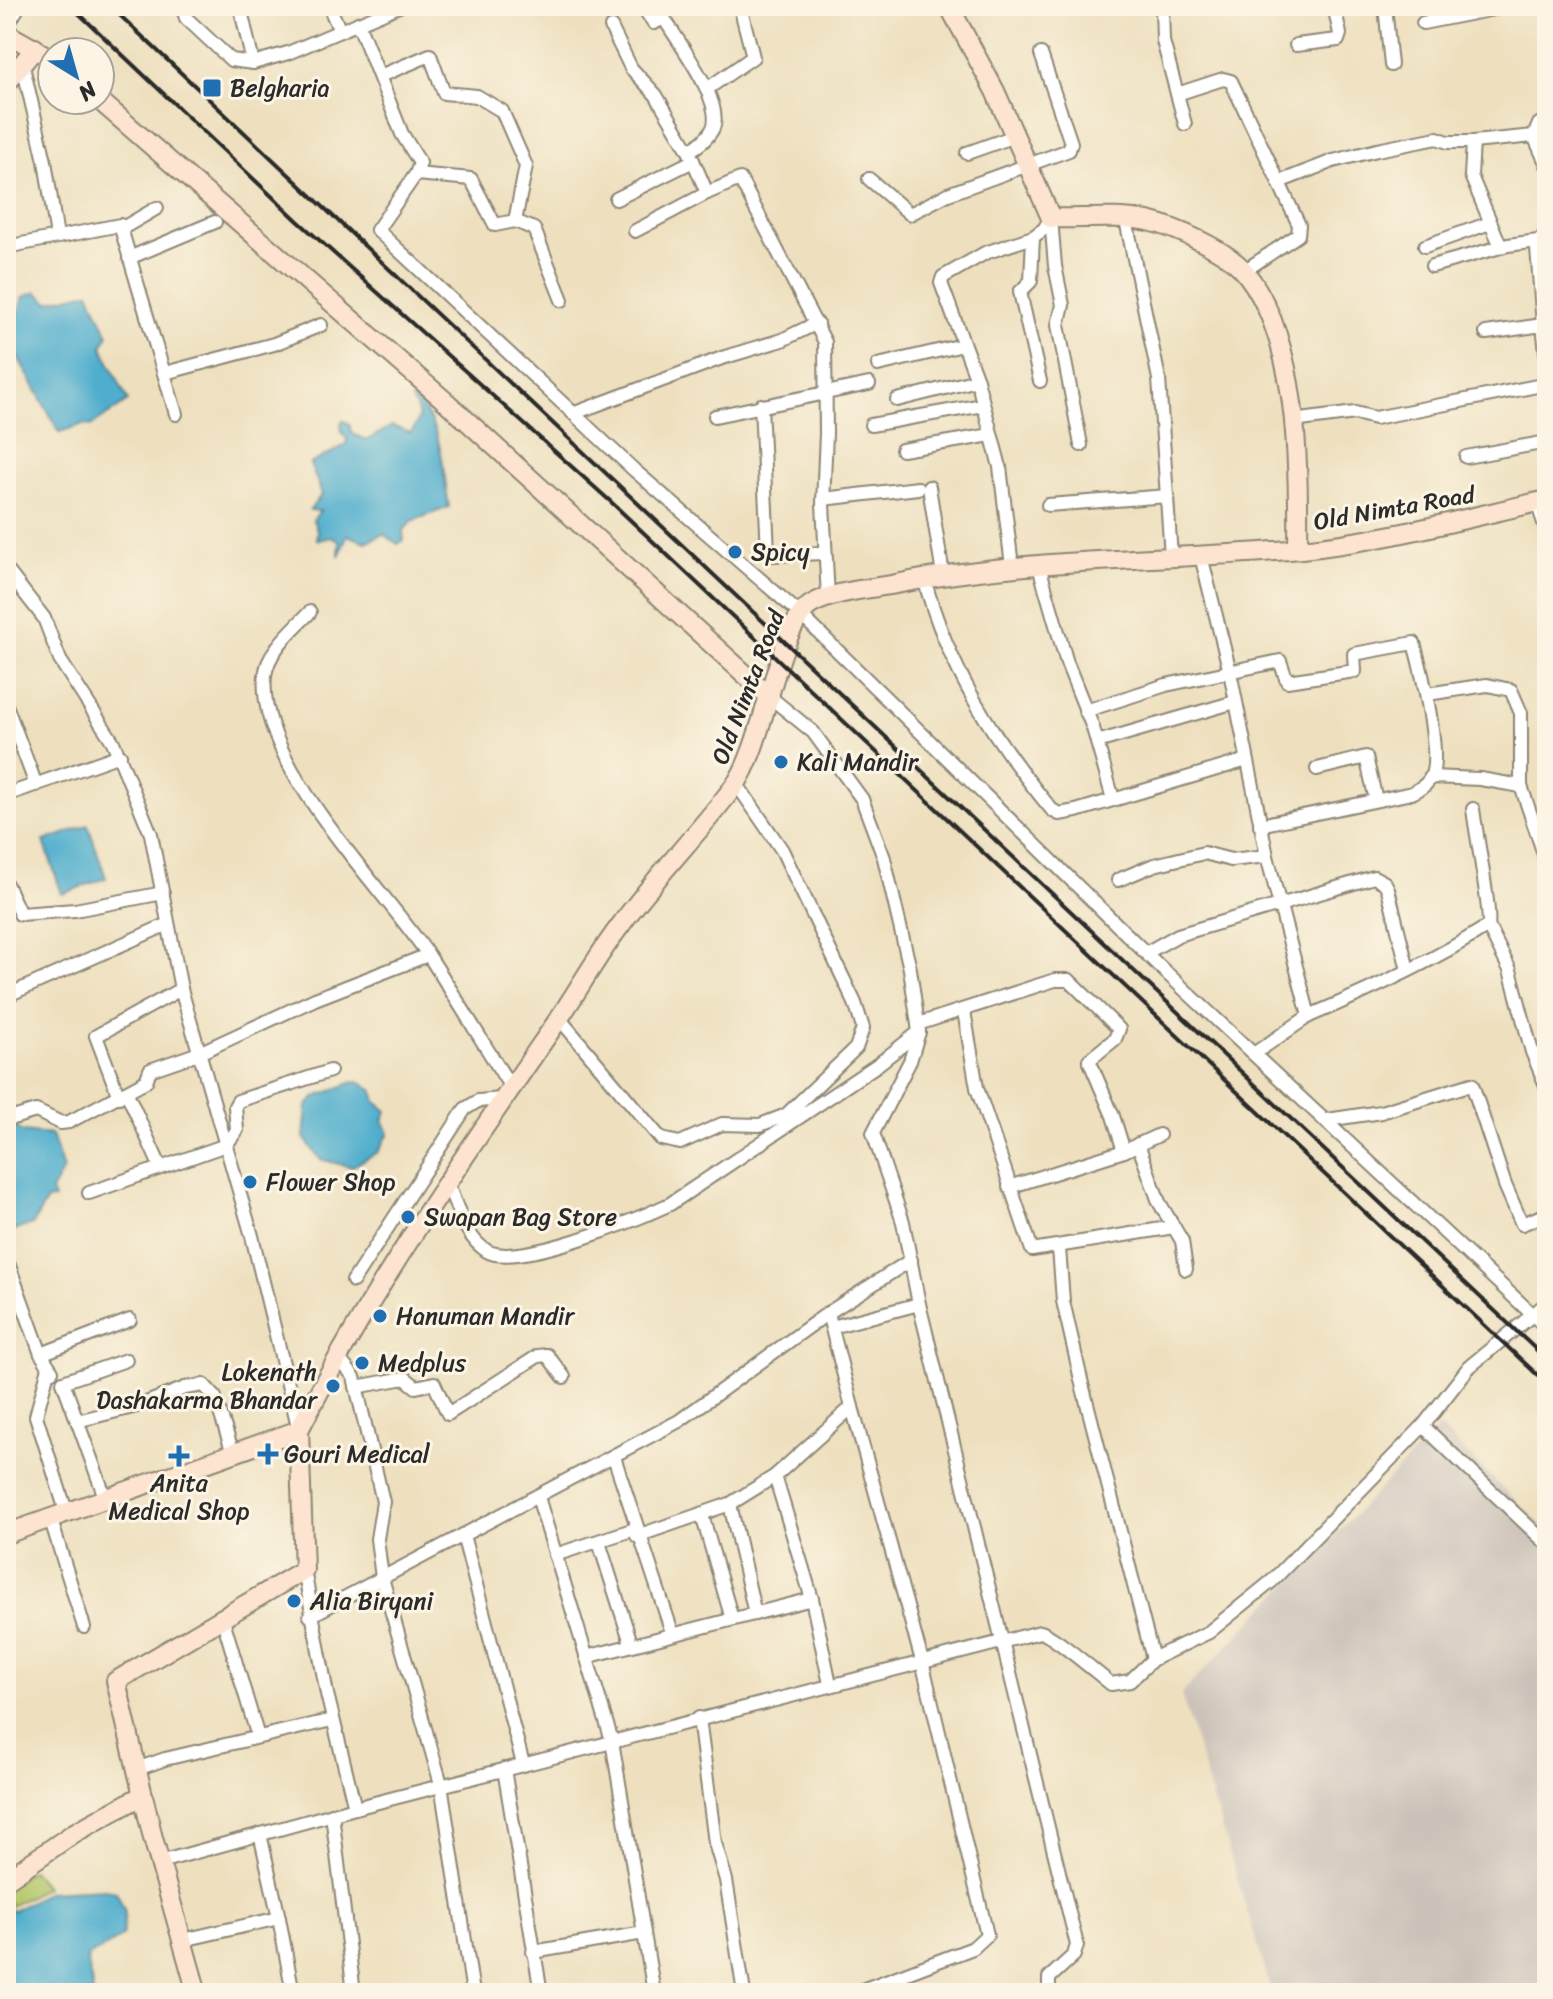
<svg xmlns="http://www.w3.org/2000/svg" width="1553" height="1999" viewBox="0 0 1553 1999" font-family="Sriracha,sans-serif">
<rect width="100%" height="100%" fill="#fcf5e5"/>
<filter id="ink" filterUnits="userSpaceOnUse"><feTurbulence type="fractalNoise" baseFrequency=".0125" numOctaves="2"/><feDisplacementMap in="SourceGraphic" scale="16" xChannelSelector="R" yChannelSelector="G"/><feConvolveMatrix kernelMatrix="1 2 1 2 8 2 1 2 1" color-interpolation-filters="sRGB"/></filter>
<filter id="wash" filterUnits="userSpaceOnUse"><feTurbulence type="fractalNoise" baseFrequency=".006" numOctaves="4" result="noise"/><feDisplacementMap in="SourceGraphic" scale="32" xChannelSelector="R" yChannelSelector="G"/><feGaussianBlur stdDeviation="1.8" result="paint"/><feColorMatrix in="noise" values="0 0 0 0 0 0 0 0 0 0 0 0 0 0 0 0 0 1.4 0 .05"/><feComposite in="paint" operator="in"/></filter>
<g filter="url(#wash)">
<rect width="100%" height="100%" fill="#eee0bf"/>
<path fill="#ccc2b9" d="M1439,1427l108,103v463h-275l-91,-299z"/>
<path fill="#b5c86c" stroke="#707a4c" stroke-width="2" d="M32,1870l13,17 -34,19 -5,-8v-11z"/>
<g fill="#4faecd" stroke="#3d6c7c" stroke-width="2">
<path d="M37,292l11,10 41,-10 19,43 -6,12 26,54 -37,25 -7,-2 -25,8 -53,-97 8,-7 9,-31z"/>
<path d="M415,397c29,34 27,69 34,110l-37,14 -9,10 1,9 -6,4 -15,-10 -17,8 -19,-7 -8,22v-16l-7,-4 -14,3 -2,-3 2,-5 -5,-12 7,-9 -10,-1 12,-16 -12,-30 36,-19 1,-7 -5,-5 -1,-9 2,-3 6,2 3,11 15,6 25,-14 19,7c10,-15 10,-20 0,-34z"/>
<path d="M88,825l18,53 -44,16 -18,-53z"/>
<path d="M353,1082h7l13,8 3,12 11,9 -4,9 6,13 -11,19 -27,15 -31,-8 -16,-21 3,-32 9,-9z"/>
<path d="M16,1127l6,5 30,3 11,35 -12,21 3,8 -7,1 -14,24 -27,9v-99z"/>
<path d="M105,1889l11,2 9,21 -3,25 -35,20 6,36h-87v-85l7,3 34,-19z"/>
</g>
</g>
<g filter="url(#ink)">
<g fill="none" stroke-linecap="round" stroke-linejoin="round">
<g stroke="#8c8675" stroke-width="16">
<g id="street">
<path d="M182,6l4,12 45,42 22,3 35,-10 111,-47"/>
<path d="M240,6l13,57"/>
<path d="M329,6l11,25"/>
<path d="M642,6l12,17 10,-5c13,23 63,87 48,112 -5,9 -14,16 -23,21l18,42 33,-14 85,163 1,91 -3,71 5,94"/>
<path d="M1162,6l1,35 22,83"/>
<path d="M1385,6l6,59"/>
<path d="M358,23l44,111 18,29 -4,11 55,5 24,46 20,-4"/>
<path d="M1423,23l86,-17"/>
<path d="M6,27l13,-21"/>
<path d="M611,27l20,41 25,27 33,56"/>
<path d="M1296,45l42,-5 2,-6 -6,-28"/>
<path d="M22,62l23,99 12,76"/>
<path d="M380,76l50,-21 14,38 33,3 25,15 24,55 -11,55 19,8 28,71"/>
<path d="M707,89l46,-32 -13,-51"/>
<path d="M1177,94l46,-15 8,2 68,144 -1,10 -54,36"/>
<path d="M1547,119l-8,5 -5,12 13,29"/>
<path d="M1473,142l61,-6"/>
<path d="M967,153l48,-17"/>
<path d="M416,174l-39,56 257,240 165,143 358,351 390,364"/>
<path d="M869,179l41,35 38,-20 121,-44 2,-7 -30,-89"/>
<path d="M1279,182l54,-21 44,-11 60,-12 11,4h25l-2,34 30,71"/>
<path d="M616,199l77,-38"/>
<path d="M1051,218l4,48 8,39 -5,20 23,120"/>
<path d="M1126,220l33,159 12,178"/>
<path d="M121,229l36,-21"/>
<path d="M1547,230l-10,18 6,77 4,-1"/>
<path d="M635,231l72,-38"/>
<path d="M1033,237l-2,44 -11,11 20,89"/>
<path d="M1425,246l65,-23"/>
<path d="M6,247l114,-22 56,189"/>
<path d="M129,258l86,-36"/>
<path d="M1432,266l76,-21 30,-4"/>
<path d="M1486,333l57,-8 4,36"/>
<path d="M878,365l85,-20"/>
<path d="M165,373l109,-29 47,-19"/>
<path d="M897,400l80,-20"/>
<path d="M761,405l7,147 5,3 52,-2"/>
<path d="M575,413l147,-55 60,-18 35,-17"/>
<path d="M715,416l154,-32"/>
<path d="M1293,421l62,-8 20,5 172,-34"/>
<path d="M871,425l112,-20"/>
<path d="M902,450l89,-15"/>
<path d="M1466,457l81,-15"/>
<path d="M929,487l14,88"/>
<path d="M823,499l95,-11"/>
<path d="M1537,502l10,30"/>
<path d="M1048,505l120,-9"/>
<path d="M1201,556l29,116 37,184 42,160 -54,37"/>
<path d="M1038,563l29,100 26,65 20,71"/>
<path d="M1012,566l-12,-99 -23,-87 -36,-97 2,-6 42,-24 48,-16 11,-8 7,-11"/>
<path d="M6,569l38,49 16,42 53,82 38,92 30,155 71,247 47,194"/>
<path d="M924,578c24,90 69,161 128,232l7,4 17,-3 171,-51"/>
<path d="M310,612c-18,19 -42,38 -45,64 -9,87 117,210 164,280 28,43 54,87 81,130"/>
<path d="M1427,694l60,-9 24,5 10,23v73l26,77"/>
<path d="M770,697l43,35 49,67 22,59 26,111 9,63 -9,29 -37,72 30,89 16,82 158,641 -3,10 -25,23v15"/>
<path d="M6,705l30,80"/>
<path d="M1085,711l81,-26 114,-24 7,20 68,-10 -1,-17 60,-11c7,25 28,111 17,134 -4,8 -11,12 -19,16l-152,32"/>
<path d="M1097,742l138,-40"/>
<path d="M1317,769l49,-12 10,43"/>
<path d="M1431,777l49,2 41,7"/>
<path d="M6,795l114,-40"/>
<path d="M1473,809c2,18 19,108 15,117"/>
<path d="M1118,880l36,-15 50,-12 27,7 36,-4"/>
<path d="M6,884l14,30 55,-4 88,-17"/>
<path d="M1146,953l32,-18 196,-58 11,6 3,6 20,81"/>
<path d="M6,996l160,-71"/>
<path d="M964,1011l13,77 55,162 142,-23"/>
<path d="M1309,1016c62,-26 123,-54 179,-90l22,44 22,82 15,36"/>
<path d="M559,1018l102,121 19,4 42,-19 38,1 26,-10 70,-67 7,-20 -8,-25 -73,-153 -46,-67"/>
<path d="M918,1024l137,-44h14l50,49 -4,10 -26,21 24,56 11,35"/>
<path d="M127,1093l33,73"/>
<path d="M119,1097l-23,-61 85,-47"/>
<path d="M6,1120l30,-9 25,12 8,-1 77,-41 4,-11 49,-17 116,-54 113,-44"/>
<path d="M1327,1120l54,-8 91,-28 33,101 17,39 25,-10"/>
<path d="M1138,1144l21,58 23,39 4,28"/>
<path d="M447,1183c10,22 18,55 40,68 29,18 151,-32 183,-47l207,-139 42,-33"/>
<path d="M1009,1187l115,-36 35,-16"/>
<path d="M89,1193l137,-48 11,-15 -2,-24 3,-5 92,-30"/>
<path d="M1059,1248l4,53 19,83 71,275"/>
<path d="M8,1263l33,91 11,17"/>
<path d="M353,1281l112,-172 13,-8 24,-2"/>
<path d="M828,1313l24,94 -77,69 37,123 18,85"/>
<path d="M832,1327l87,-23"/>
<path d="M41,1354l89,-34"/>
<path d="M340,1360l14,17 29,125 -6,37 5,39 59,206 32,209"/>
<path d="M49,1367l-13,49 30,95"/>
<path d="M356,1387l49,-9 11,9 18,-4 14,31 90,-58 9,-1 17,22"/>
<path d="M852,1407l70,254 65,274 -14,13 -119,45"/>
<path d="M77,1421l64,-16 44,-17 19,-3 11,12 18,56"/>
<path d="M1423,1426l124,118"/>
<path d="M614,1457l58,175"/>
<path d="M105,1497l-42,-115 63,-22"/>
<path d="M538,1497l74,244 42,252"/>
<path d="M730,1504l25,110"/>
<path d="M702,1515l30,104"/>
<path d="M50,1517l34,110"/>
<path d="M463,1535l60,229"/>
<path d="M637,1536l93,-32 45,-28"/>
<path d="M599,1542l32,101"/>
<path d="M555,1555l80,-26"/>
<path d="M304,1570l23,124 28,114 685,-176c12,2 57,41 71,52l19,-3 23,-22 56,-27 63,-51 151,-155 46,-59 78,-64"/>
<path d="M310,1616l369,-195 149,-108 83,-53"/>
<path d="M223,1620l35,117"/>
<path d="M586,1657l226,-58"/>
<path d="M699,1718l16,125 11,37 18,113"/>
<path d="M137,1769l28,-10 167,-39"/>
<path d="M504,1769l37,224"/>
<path d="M332,1814l22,179"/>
<path d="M160,1862l195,-54"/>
<path d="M279,1918l14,75"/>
<path d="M183,1940l96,-22 -19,-84"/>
<path d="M533,1952l111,-19"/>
</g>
</g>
<g stroke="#8c8675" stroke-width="22">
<g id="secondary">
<path d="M949,6l46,85 56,127c31,1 67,-3 97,3 27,6 80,30 97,51 54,67 54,194 53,277"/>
<path d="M6,33l46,26"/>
<path d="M6,84l29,-36"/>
<path d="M99,100l345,300 326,297"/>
<path d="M6,1534l293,-104c73,-143 168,-278 259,-410 21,-31 39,-64 62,-94 35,-49 79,-93 115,-141 30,-41 42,-161 77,-181 23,-13 57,-15 84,-20 134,-27 269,-23 405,-35 84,-8 164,-31 246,-49"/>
<path d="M6,1880l68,-47 69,-38"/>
<path d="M197,1993l-44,-155 -37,-157 188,-111 -5,-140"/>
</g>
</g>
<use href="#street" stroke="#fff" stroke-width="12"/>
<use href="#secondary" stroke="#fde4d0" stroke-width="18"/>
<g stroke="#2b2b2b" stroke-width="4">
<path d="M71,6l227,215 312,280 937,883"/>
<path d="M110,6l1437,1354"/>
</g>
</g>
</g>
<g fill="#1f6fb2" stroke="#fcf5e5" stroke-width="3">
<rect x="202" y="78" width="20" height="20" rx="4"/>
<circle cx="735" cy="552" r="8"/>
<circle cx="781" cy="762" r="8"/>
<circle cx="250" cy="1182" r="8"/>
<circle cx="408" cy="1217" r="8"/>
<circle cx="380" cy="1316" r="8"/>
<circle cx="362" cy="1363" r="8"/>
<circle cx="333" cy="1386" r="8"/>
<path d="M264 1442h8v8h8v8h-8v8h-8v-8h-8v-8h8z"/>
<path d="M175 1444h8v8h8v8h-8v8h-8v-8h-8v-8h8z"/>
<circle cx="294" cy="1601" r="8"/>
</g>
<g text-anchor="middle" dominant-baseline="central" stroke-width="6" stroke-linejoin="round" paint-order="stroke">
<g font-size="24" fill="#2b2b2b" stroke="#fcf5e5" text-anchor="start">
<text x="230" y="88">Belgharia</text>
<text x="751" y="552">Spicy</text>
<text x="797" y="762">Kali Mandir</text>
<text x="266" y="1182">Flower Shop</text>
<text x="424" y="1217">Swapan Bag Store</text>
<text x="396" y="1316">Hanuman Mandir</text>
<text x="378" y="1363">Medplus</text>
<text x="317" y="1372" text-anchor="end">Lokenath<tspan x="317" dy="28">Dashakarma Bhandar</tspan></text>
<text x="284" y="1454">Gouri Medical</text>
<text x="179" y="1483" text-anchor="middle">Anita<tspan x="179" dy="28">Medical Shop</tspan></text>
<text x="310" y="1601">Alia Biryani</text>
</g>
<g font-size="24" fill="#2b2b2b" stroke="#fcf5e5">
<text transform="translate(1394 508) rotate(-10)">Old Nimta Road</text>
<text transform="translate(748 687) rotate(-69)">Old Nimta Road</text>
</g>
</g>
<rect width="1553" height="1999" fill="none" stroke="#fcf5e5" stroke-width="32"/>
<g transform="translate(76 76) rotate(143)"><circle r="38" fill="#fcf5e5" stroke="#a8a49b" stroke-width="2"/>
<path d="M0-6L14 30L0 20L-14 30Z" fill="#1f6fb2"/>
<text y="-12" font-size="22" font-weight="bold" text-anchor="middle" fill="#2b2b2b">N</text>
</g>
</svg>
